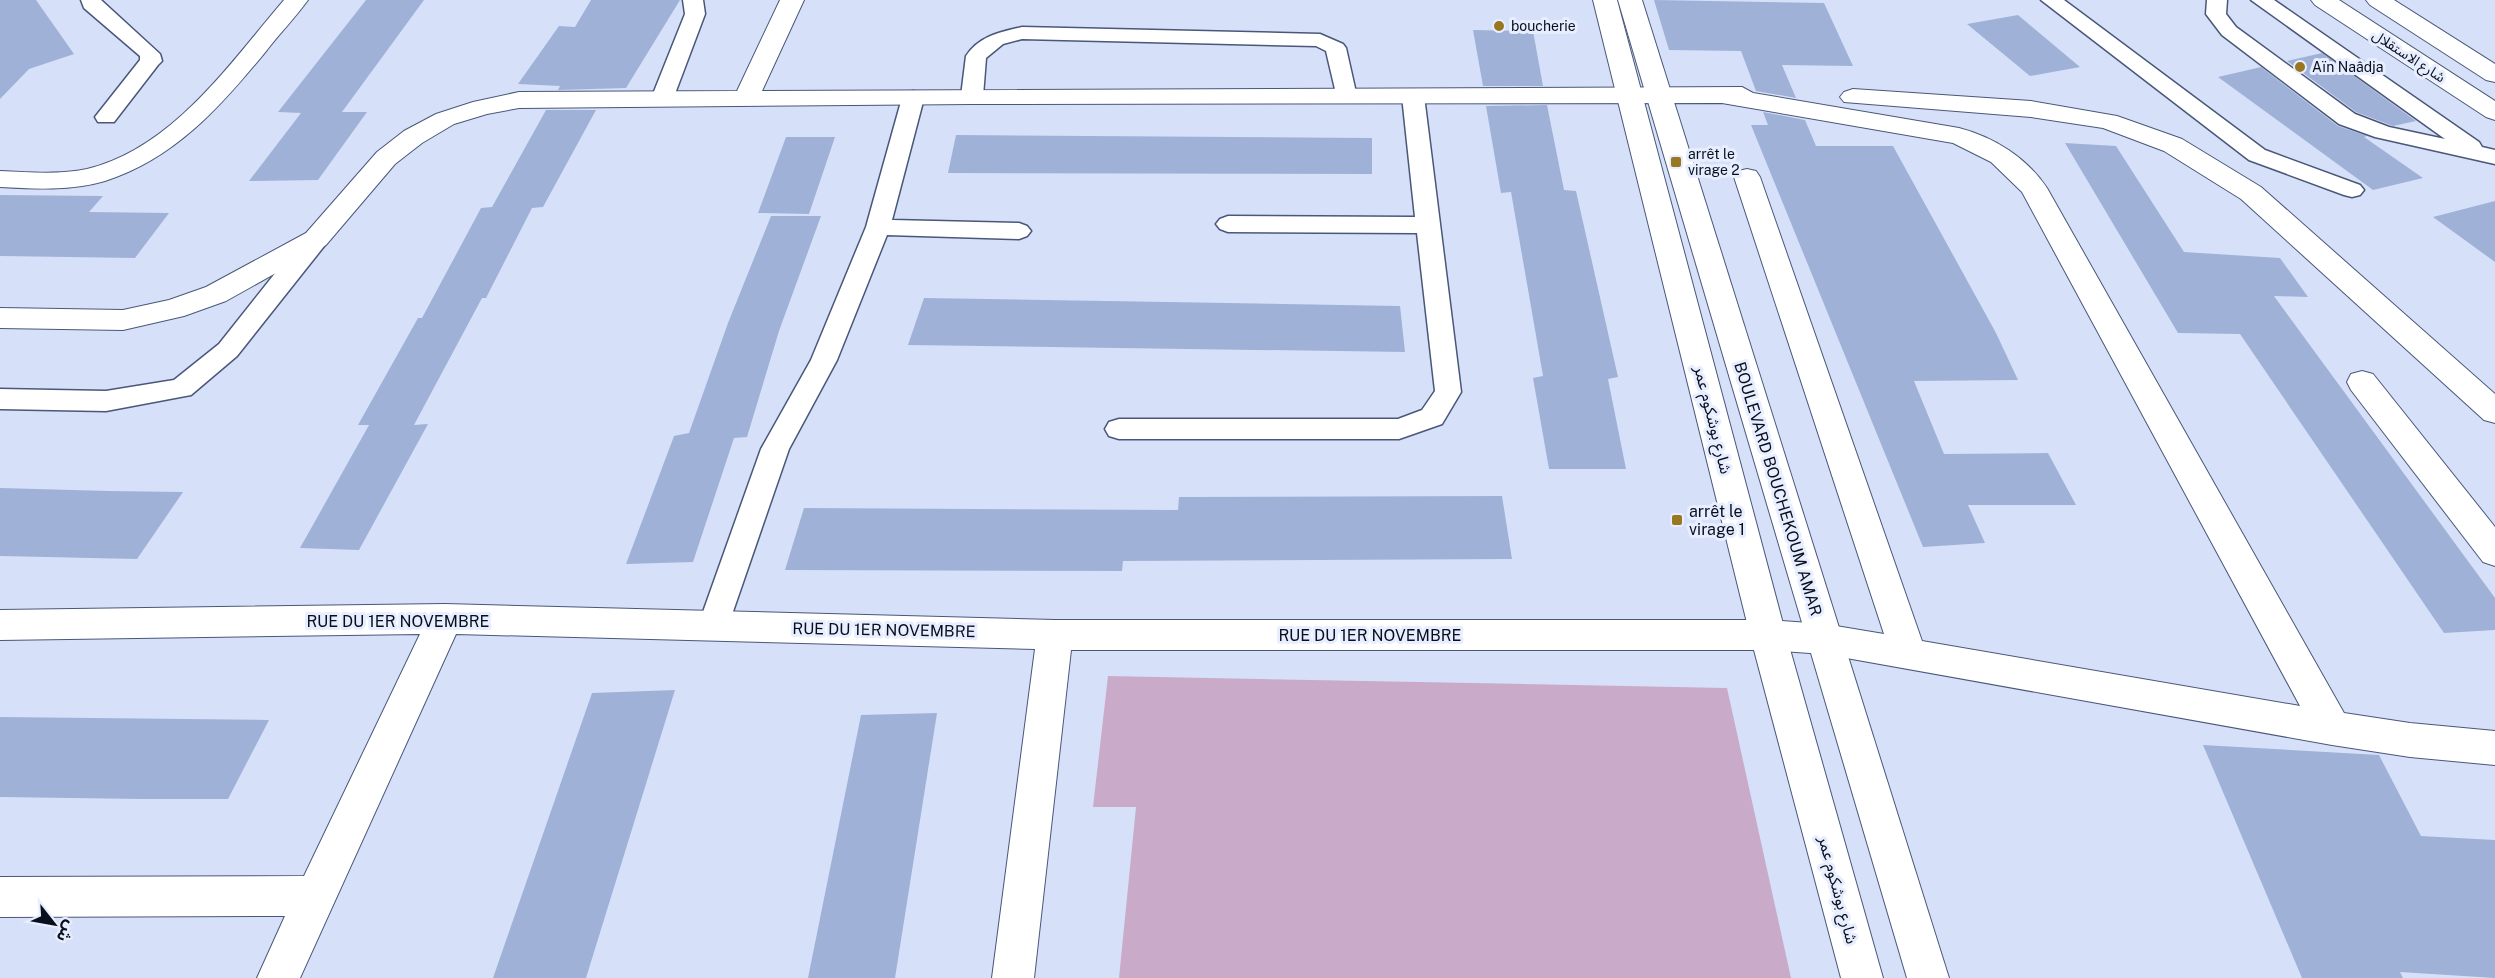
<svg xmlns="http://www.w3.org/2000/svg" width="2495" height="978" viewBox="0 0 2495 978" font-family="'Public Sans','Noto Sans Arabic',sans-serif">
<rect width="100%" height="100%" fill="#d6e1f9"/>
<path fill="#caaac9" d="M1108,676l619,12 64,290h-672l17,-171h-43z"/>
<g fill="#a0b1d8">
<path d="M0,0h36l38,54 -45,15 -29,30z"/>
<path d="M366,0h58l-82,112h25l-49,68 -69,1 52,-68 -23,-1z"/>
<path d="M591,0h89l-54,88 -68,2 2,-4 -42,-2 41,-58 16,1z"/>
<path d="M1654,0l170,3 29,63 -71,-1 14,33 -40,-7 -15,-40 -72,-1z"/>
<path d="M2018,15l62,52 -50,9 -63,-52z"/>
<path d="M1473,30l60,1 10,55h-60z"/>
<path d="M2322,53l94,68 -23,5 -37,-14 -69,-51z"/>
<path d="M2261,67l77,59 29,10 -3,1 59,41 -50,12 -155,-113z"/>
<path d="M1547,105l17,85 12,1 42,186 -10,2 18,90h-77l-16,-91 10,-2 -9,-52 -23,-132 -10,1 -15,-87z"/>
<path d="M546,110h50l-53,97 -11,1 -46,90h-4l-68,127 14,-1 -69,126 -59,-2 69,-123h-11l60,-107h4l59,-110 11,-1z"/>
<path d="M1763,112l42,8 11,26h77l103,187 22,47 -104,1 30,73 104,-1 28,52h-108l17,38 -62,4 -172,-422h17z"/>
<path d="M956,135l416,3v36l-424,-1z"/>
<path d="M786,137h49l-26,77 -51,-1z"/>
<path d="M2065,143l51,3 68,106 96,6 28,39 -34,-1 221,302v32l-51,3 -204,-299 -62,-1z"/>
<path d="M0,195l103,1 -14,16 80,1 -34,45 -135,-2z"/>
<path d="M2495,201v61l-62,-45z"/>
<path d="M771,216h50l-42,115 -32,106 -13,1 -41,124 -67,2 48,-128 15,-3 39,-110z"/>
<path d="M924,298l476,8 5,46 -497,-7z"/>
<path d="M0,488l109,3 74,1 -46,67 -137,-3z"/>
<path d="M1502,496l10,63 -389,2 -1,10 -337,-1 19,-62 374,2 1,-13z"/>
<path d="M675,690l-89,288h-93l99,-285z"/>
<path d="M937,713l-42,265h-87l53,-263z"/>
<path d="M0,717l269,3 -41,79h-86l-142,-2z"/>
<path d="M2203,745l176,10 42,81 74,4v138l-95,-6 3,6h-101z"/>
</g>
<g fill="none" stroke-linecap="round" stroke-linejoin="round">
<g stroke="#495779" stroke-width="3">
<g id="service">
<path d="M81,0h20l59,54 2,7 -4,4 -44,57h-16l-3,-5 45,-57v-4l-56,-48z"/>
<path d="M683,0h20l2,14 -32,85 -3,5h-16l-3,-5 34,-85z"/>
<path d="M2041,0h23l201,150 95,35 4,5 -4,5 -8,2 -8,-2 -95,-35z"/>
<path d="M2207,0h20l-1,14 10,13 119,87 34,13 56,12 -194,-139h23l205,142 3,5 13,3v14l-120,-27 -36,-13 -117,-89 -16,-21z"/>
<path d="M1022,27l298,7 23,10 3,4 11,49 -3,5h-16l-12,-51 -10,-5 -294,-7 -19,5 -17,14 -3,38 -3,5h-16l-3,-5 5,-40c13,-20 34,-24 56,-29z"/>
<path d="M1413,90l8,1 3,5 37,296 -19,32 -43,15h-280l-10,-3 -4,-7 4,-7 10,-3h279l24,-9 13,-19 -18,-158 -189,-1 -8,-3 -4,-5 4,-5 8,-3 187,1 -13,-121 3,-5z"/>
<path d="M913,91l8,2 3,5 -32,122 127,3 8,3 4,5 -4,5 -8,3 -132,-4 -50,125 -48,89 -61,177 -4,9 -11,4 -11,-4 -4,-9 63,-177 50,-89 55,-133 36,-129 3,-5z"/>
<path d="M316,231l9,2 3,6 -3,6 -88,111 -46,39 -85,16 -106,-2v-20l106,2 68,-11 45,-36 88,-111z"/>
</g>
</g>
<g stroke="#495779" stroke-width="2">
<g id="minor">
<path d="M284,0h24c-13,18 -28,33 -41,50 -45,55 -92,109 -162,131 -34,10 -70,8 -105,6v-16c29,1 59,4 87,-2 86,-21 143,-106 197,-169z"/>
<path d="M780,0h24l-42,91 980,-4 11,6 206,35c35,9 68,30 88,60l297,525 66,10 85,8v34l-85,-8 -78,-12 -508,-91 -56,-4h-697l-37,328h-42l43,-329 -579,-15 -156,344h-43l28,-62 -285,1v-40l304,-1 116,-242 -420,6v-30l445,-6 610,16h713l56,4 60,10 -150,-457 4,-6 9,-2 9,2 4,6 162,464 378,65 -278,-514 -31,-30 -38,-19 -231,-40 -750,1 -453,4 -32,6 -33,10 -32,19 -27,21 -69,81 -100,56 -42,15 -61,14 -123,-2v-20l123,2 46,-10 37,-13 100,-54 71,-81 27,-21 32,-17 37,-12 46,-10 218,-1z"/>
<path d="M1853,89l178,12 86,15 65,23 79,48 234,207v29l-11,-3 -243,-221 -77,-48 -61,-23 -72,-11 -187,-15 -4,-5 4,-5z"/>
<path d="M2362,371l11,3 122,153v39l-12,-4 -132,-172 -4,-8 4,-8z"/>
</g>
</g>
<g stroke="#495779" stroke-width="2">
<g id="tertiary">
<path d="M1593,0h24l169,635 97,343h-42l-91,-343z"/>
<path d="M1618,0h24l307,978h-42z"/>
</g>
</g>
<g stroke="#495779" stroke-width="2">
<g id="primary">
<path d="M2311,0h28l156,101v19l-9,-3 -171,-112z"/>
<path d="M2366,0h28l101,64v18l-9,-2 -116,-75z"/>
</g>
</g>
<use href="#service" fill="#fff" fill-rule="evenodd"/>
<use href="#minor" fill="#fff" fill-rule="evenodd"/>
<use href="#tertiary" fill="#fff" fill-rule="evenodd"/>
<use href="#primary" fill="#fff" fill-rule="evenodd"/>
</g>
<g fill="#987720" stroke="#e7eeff" stroke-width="2">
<circle cx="1499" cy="26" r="6"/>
<circle cx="2300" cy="67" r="6"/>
<rect x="1670" y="156" width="12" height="12" rx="3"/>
<rect x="1671" y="514" width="12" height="12" rx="3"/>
</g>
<g text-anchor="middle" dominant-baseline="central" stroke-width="6" stroke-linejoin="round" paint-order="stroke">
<g font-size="14" fill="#090e1c" stroke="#e7eeff" text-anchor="start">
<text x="1511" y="26">boucherie</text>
<text x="2312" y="67">Aïn Naâdja</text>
<text x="1688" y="154">arrêt le<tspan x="1688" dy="16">virage 2</tspan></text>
</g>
<g font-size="14" fill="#090e1c" stroke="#e7eeff">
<text transform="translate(2409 56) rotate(33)">شارع الاستقلال</text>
</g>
<g font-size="16" fill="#090e1c" stroke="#e7eeff">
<text transform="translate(1713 420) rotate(76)">شارع بوشكوم عمر</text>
<text transform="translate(1778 489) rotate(73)">BOULEVARD BOUCHEKOUM AMAR</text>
<text x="398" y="621">RUE DU 1ER NOVEMBRE</text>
<text transform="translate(884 630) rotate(1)">RUE DU 1ER NOVEMBRE</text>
<text x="1370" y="635">RUE DU 1ER NOVEMBRE</text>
<text transform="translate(1838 890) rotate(75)">شارع بوشكوم عمر</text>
</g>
<g font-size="16" fill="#090e1c" stroke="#e7eeff" text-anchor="start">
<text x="1689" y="511">arrêt le<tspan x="1689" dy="18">virage 1</tspan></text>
</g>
</g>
<g transform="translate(54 924) rotate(121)" stroke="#e7eeff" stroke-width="4.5" paint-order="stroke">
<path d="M0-4.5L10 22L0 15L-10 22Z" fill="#090e1c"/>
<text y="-9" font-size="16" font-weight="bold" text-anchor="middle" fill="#090e1c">ش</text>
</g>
</svg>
